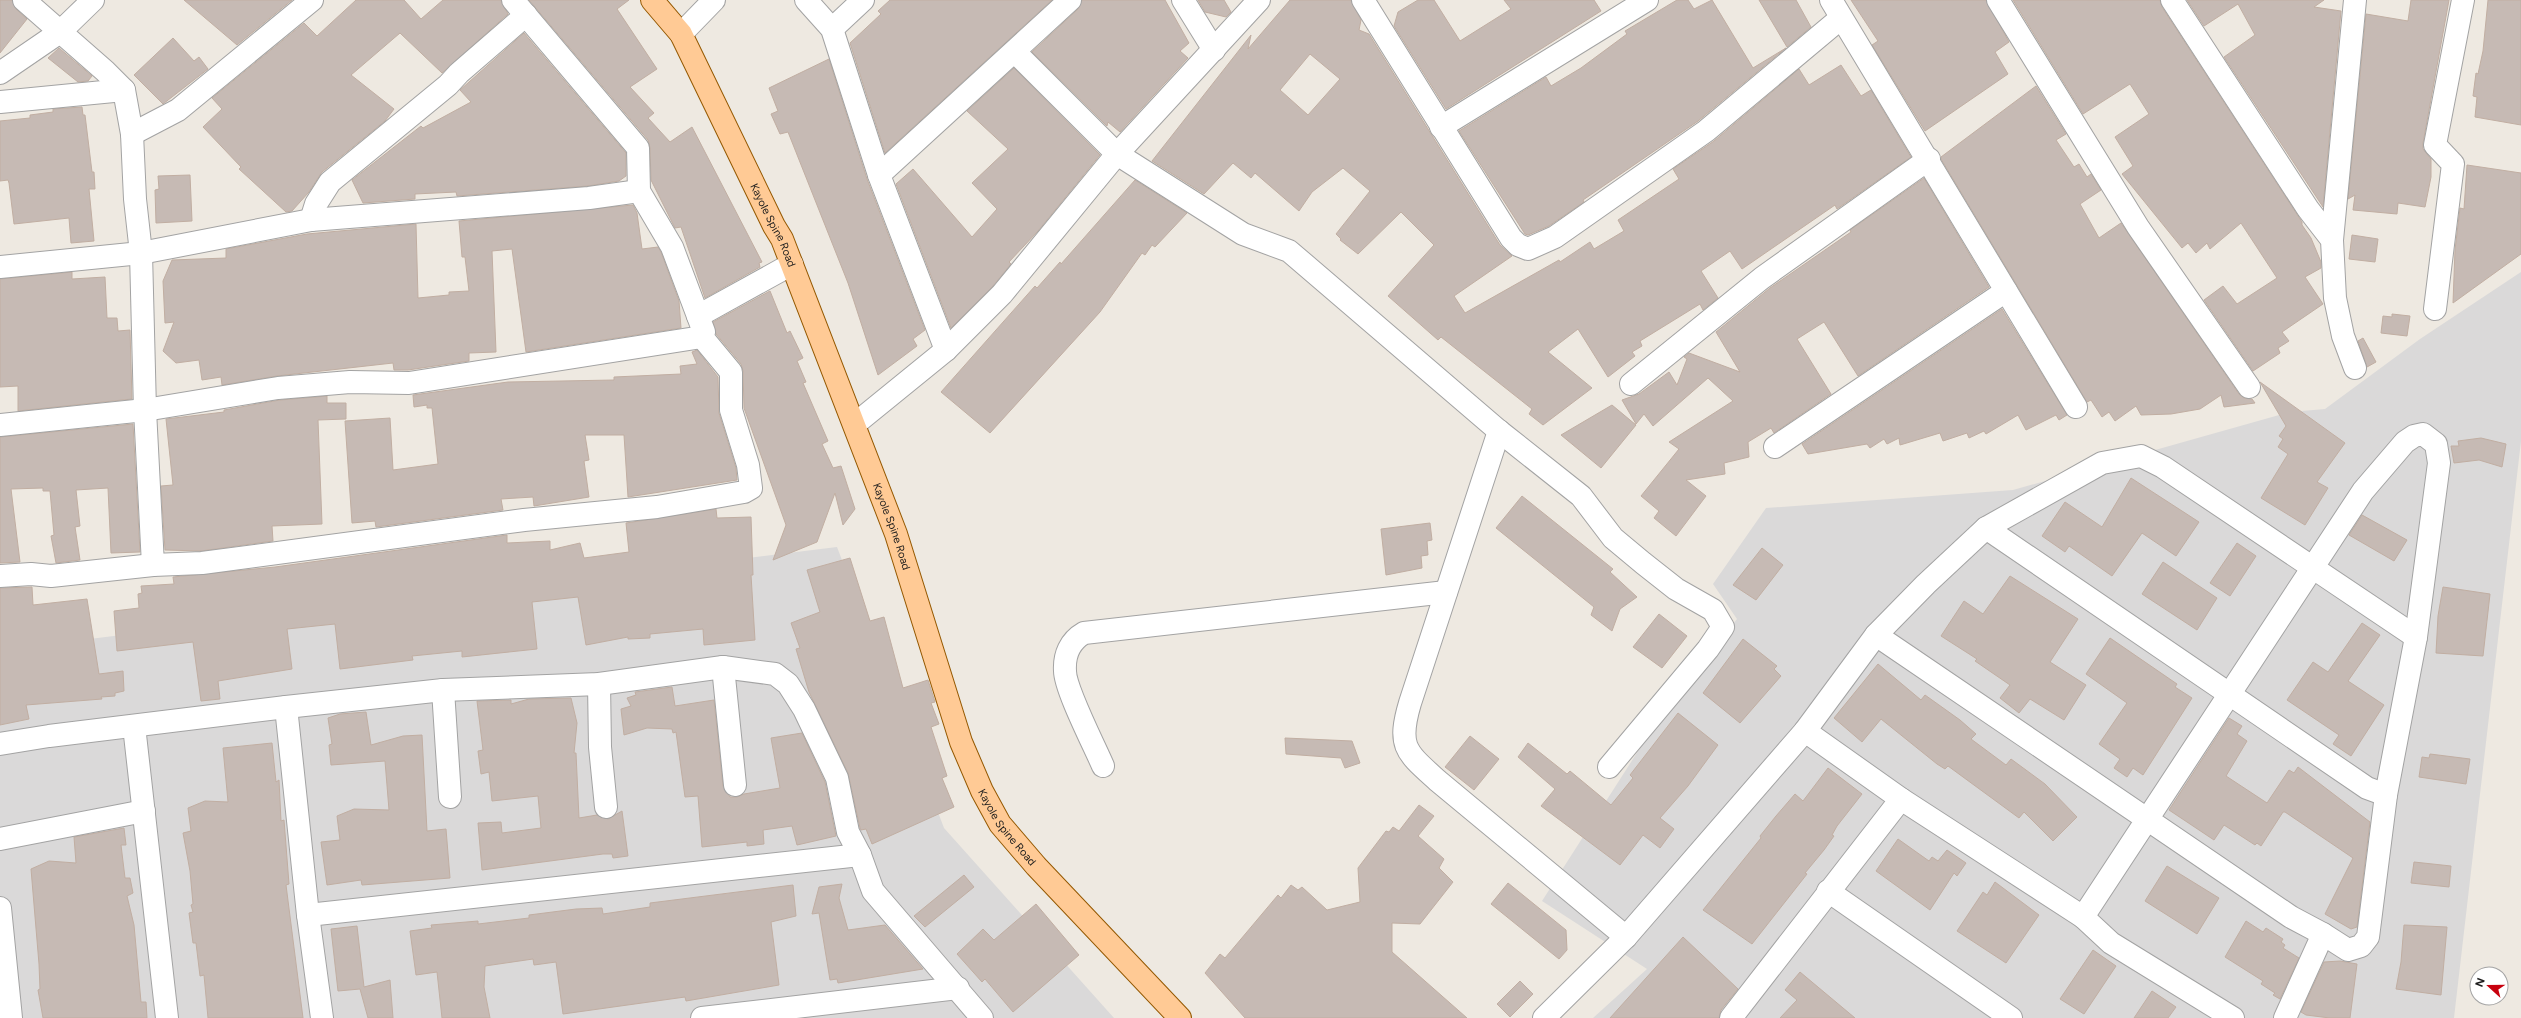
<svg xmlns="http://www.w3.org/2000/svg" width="2521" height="1018" viewBox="0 0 2521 1018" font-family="Figtree,sans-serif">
<rect width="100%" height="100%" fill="#eee9e1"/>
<g fill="#dad9d9">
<path d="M2521,272v169l-67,577h-861l54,-49 -105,-68 123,-192 72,-90 -24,-35 53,-76 247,-18 277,-78 35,-3 95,-70z"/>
<path d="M837,547l107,281 170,190h-1114v-368z"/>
</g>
<g fill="#c6bab4" stroke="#c1aea2" fill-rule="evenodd">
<path d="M0,0h12l4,9 11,10 -27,34z"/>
<path d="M184,0h108l-55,45z"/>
<path d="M356,0h48l17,19 22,-19h58l7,14 -66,59 -42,-40 -49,42 43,34 -9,12 -63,51 -13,20 -17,19 -6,1 -47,-43 2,-2 -38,-40 19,-18 -10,-11 92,-75 13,13z"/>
<path d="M529,0h100l-12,9 40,60 -27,18 24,26 -6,5 22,24 22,-15 70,135 -3,1 1,4 -55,31 -24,-71 -6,1 -24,-48 -1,-32 -2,-8z"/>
<path d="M890,0h162l-167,153 -35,-110 31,-29 -3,-3z"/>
<path d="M1082,0h83l24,43 -9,8 8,7 -68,74 -12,-10 -1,4 -75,-74 46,-43z"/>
<path d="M1198,0h26l7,12 -5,5 -21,-5z"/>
<path d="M1290,0h61l10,20 -2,10 10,4 131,211 12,11 -58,40 11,17 94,-53 1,2 30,-20 4,7 30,-18 -6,-11 61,-41 -6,-10 41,-28 85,-72 10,16 32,-20 20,31 10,-6 40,67 -74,52 -2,-4 -93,64 -12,-18 -29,20 17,27 -15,12 -3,-6 -60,37 2,5 -10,6 3,4 -27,21 -30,-48 -30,23 44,36 -49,37 -14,-11 3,-5 -91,-72 -3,3 -50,-44 46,-51 -33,-33 -43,42 -18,-14 1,-1 -5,-5 34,-43 -27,-23 -31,24 -13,19 -44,-38 -4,5 -18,-15 -29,31 -52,-33 99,-126 -3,14zM1310,54l30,25 -32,36 -28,-25z"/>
<path d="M1418,0h16l26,41 51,-32 -7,-9h90l7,11 -155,98 -52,-83 4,-14z"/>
<path d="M1677,0h11l6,9 18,-9 41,68 33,-20 -88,73 -115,79 1,2 -35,24 -21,9 -3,-1 -66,-103 87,-54 5,9 30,-18 46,-34 -2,-3z"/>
<path d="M1759,0h37l15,27 -24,20z"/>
<path d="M1851,0h135l23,42 -14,10 13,22 -83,57 -53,-86 6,-4z"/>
<path d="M2013,0h147l2,7 140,215v3l9,13 10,24v6l-16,9 18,27 -41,28 7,9 -11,7 2,5 -27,18 -49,-71 19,-14 14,18 40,-26 -36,-55 -31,26 -3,-6 -11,10 -8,-10 -6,5 -60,-74 11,-8 -18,-29 34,-23 -19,-30 -47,30z"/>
<path d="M2187,0h137l-10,7 27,4 -18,196 -99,-150 31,-22 -17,-31 -34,22z"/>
<path d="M2411,0h38l-26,143v6l8,10v18l-6,30 -27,-4 -1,11 -44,-4 2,-15 -7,4 18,-185 42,7z"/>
<path d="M2488,0h33v125l-46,-8 2,-20 -4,-1 3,-23 2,1 5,-23z"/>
<path d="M524,33l102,120v23l-7,5 -31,5 -131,10 -1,-4 -41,2v5l-52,4 -11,-23 69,-54 2,2 48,-26 -11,-12z"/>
<path d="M173,38l21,23 5,-4 9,12 -45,35 -29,-29z"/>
<path d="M59,48l33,28 -4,5 -10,1 -30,-24z"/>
<path d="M829,59l38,120 58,151 -12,9 4,7 -39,29 -30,-92 -60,-151 -8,2 -9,-20 7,-3 -9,-23z"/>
<path d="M1014,68l86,87 -62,76 -29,31 2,2 -18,22 -42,42 -55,-144 17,-15 59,68 25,-28 -25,-26 36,-34 -41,-38z"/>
<path d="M2036,86l30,48 -10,6 18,27 5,-3 8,13 4,-3 10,16 -21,14 19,34 22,-15 118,171 5,4 8,1 3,4 -31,4 -3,-12 -21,14 -29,5 -30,1 -5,-9 -21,15 -6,-9 -7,5 -11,-17 -4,2 -146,-243v-2z"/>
<path d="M82,107l1,8h2l7,57h2l1,17h-6l5,52 -23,2 -2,-25 -55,6 -5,-41 -1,-3 -8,1v-60l30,-3v-3l23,-3v-3z"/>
<path d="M2467,165l54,8v81l-68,49 2,-53 5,-42 4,1z"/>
<path d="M190,175l2,46 -36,2 -1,-33 4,-1 -1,-13z"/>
<path d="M1924,178l65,109 -131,89 -34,-54 -27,17 34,55 -57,39 -3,-5 -23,14 1,15 -25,6 1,11 -39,6 20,16 -30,40 -22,-18 5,-7 -18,-15 38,-47 -10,-7 64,-41 -25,-23 -55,48 -9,-12 -8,10 -14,-24 17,-6 30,-22 8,13 10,-26 -3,-2 5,-4 51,19 -24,-40 54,-44 81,-56 -1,-2z"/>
<path d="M1135,180l52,33 -32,34 -3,-2 -7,10 -3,-2 -42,59 -110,121 -49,-41 94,-106 2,2 23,-26 1,2z"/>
<path d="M633,205l4,8 5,36 16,-2 3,5 18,49 2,27 -155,24 -14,-103 -20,2 4,101 -27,1v8l-61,9h-14l-1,-7 -116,13 -55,9 -1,-8 -19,3 -3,-20 -23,3 -13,-12 11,-29 -9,1 -2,-42 9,-21 54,-2v-9l81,-15 109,-10 2,74 31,-3v-3l20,-1 -4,-34h-3l-3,-36z"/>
<path d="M2352,235l26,4 -3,23 -26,-3z"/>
<path d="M72,272v7l33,-2 2,41h10l1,13 12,-1 2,69 -114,12v-25l-18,1v-108z"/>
<path d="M770,291l17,42 3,-2 13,27 -6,3 9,21 -3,1 25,58 -6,3 11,24 8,-2 14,43 -12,16 -8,-32 -18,49 -44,18 13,-35 -42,-117 -1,-37 -2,-7 -25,-30 -3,-12z"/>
<path d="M2002,309l65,106 -8,5 -3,-5 -30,15 -8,-15 -32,19 -2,-3 -15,7 -2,-5 -24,8 -3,-8 -40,12 -1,-7 -12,6 -3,-5 -14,9 -3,-4 -59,10 -6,-10z"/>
<path d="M2392,314l18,2 -3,20 -26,-3 2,-17 9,1z"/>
<path d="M2363,338l13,24 -9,5 -9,-26z"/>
<path d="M697,350l21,27 1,36 17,55 1,12 -109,17 -4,-62h-39l4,25 -5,1 5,36 -55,9 -1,-9 -32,2 2,11 -127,17 -1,-6 -23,2 -7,-102 45,-3 3,52 45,-6 -6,-56h-5v-3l-13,2 -1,-12 95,-13 106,-2v-3l67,-3 -1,-8 17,-2 -5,-12z"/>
<path d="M2260,382l85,61 -28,39 11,6 -23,37 -44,-27 27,-44 -10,-7 5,-8 -4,-3 7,-10z"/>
<path d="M327,396v7h19v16l-28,1 4,104 -50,2 1,15 -72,10 -36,-1 -4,-64 12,-1 -7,-66 58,-7v-2l56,-10z"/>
<path d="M1612,405l24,20 -35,43 -40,-33z"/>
<path d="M133,424l7,128 -29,1 -3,-65 -32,2 4,36 -5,1 5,33 -24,3 -5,-27 3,-1 -4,-44h-7v-3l-32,1 9,73 -20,1v-126z"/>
<path d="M2481,438l25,6 -4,23 -23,-7 -25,3 -3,-17h8l-1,-5z"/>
<path d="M2131,478l68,44 -23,34 -34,-23 -30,43 -43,-30 -4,6 -23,-16 23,-34 37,25z"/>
<path d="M1522,496l91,73 -3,3 27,25 -17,12 -8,22 -21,-16 3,-8 -98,-79z"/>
<path d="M716,509l1,9 34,-1 2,58h-2l4,65 -51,5 -1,-16 -53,5v4l-22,1v-2l-42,8 -8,-48 -46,5 5,47 -75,8v-6l-50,5 1,4 -73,9 -5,-45 -48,5 5,40 -74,12 2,18 -19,2 -8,-59 -76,9 -3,-40 25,-3 -1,-14 4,-1 -1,-7 33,-2 -1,-7 102,-10 232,-32v8l43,-2v9l30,-7 4,15 45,-6 -3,-29z"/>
<path d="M2362,515l45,25 -13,21 -45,-26z"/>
<path d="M1430,523l2,17 -5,1 1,14 -7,1 1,12 -36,7 -5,-46z"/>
<path d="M2237,543l19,13 -26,40 -20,-13z"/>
<path d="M1762,548l21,17 -27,35 -23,-15z"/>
<path d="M850,558l20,63 14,-4 19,71 25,-8 7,22 -4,1 8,21 -8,3 16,49 -5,2 12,29 -82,37 -6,-15 -5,1 -1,-2 -12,-55 -39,-81 -13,-43 4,-1 -9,-25 29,-11 -13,-42z"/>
<path d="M2163,562l54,36 -20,32 -55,-36z"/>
<path d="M2010,576l68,43 -28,43 36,23 -22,35 -34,-21 -11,14 -19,-15 10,-13 -35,-24 2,-2 -36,-23 23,-35 19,13z"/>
<path d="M32,587l1,18 54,-6 12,75 24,-3 1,20 -9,2v3l-14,1 1,2 -76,6 3,14 -29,6v-137z"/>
<path d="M2443,587l47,7 -7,62 -47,-3 2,-37z"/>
<path d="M1659,614l28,22 -25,32 -29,-21z"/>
<path d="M2362,623l18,12 -32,46 36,24 -33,51 -18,-12 6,-9 -52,-35 26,-38 15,10z"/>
<path d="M2110,638l67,46 -2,3 17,11 -49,77 -10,-7 -6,9 -13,-9 6,-9 -21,-15 28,-41 -41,-29z"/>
<path d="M1743,639l34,27 -3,3 7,7 -41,47 -37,-30z"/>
<path d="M1878,664l43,36 4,-5 35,25 16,14 -5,5 35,26 5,-6 34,25 32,33 -24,24 -29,-29 -5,6 -71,-52 -3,3 -8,-5 -56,-45 -19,23 -28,-24z"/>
<path d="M672,687l3,19 39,-6 9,86 7,11h7l7,-3 36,-6 -9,-50 31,-5 23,49 11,54 -39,9 -5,-19 -29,4 1,14 -17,2v-4l-45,5 -4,-51 -13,1 -9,-65 -3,1 -1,-4 -25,-1 -23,7 -3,-26 10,-3 -4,-8 9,-3 -1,-3z"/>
<path d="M571,698l6,25 -3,30h2l3,65 18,-3 11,4 14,-8 6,45 -15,2 -1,-4h-9l-121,16 -4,-47 23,-1 1,11 39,-5 -3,-32 -46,5 -3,-29 -8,2 -3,-23 5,-1 -6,-49 34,-1v4l18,-5z"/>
<path d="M366,712l5,33 32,-9 19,-1 5,96 19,-2 4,49 -88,7 -1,-5 -34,5 -6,-43 19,-2 -3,-24 17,-7 35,1 -4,-49 -54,4 -2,-20 3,-1 -4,-26 12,-4z"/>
<path d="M1678,713l40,32 -30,41 -28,32 14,11 -14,19 -17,-13 -23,30 -79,-59 14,-17 -37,-32 10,-14 39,31 3,-3 41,34 22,-27 -3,-3z"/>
<path d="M2229,718l13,8 -5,8 10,7 -21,35 41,27 22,-33 5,3 4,-6 72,55 -13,105 -6,2 -26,-15 28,-56 -68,-46h-2l-22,34 -4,-3 -2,2 -31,-20 -10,15 -45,-30z"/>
<path d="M1470,736l29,23 -25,31 -29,-23z"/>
<path d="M1285,738l67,3 8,22 -15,5 -4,-10 -55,-4z"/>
<path d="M272,743l4,39 3,-2 2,41 3,-1 5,64 -3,1 17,133h-95l-4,-43 -4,1 -4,-33h-3l-4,-30 4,-1 -2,-7 2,-1 -3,-33 -7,-38 8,-2 -3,-23 17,-7 23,1 -5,-54z"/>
<path d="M2430,754l40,5 -4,25 -47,-7 3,-20 7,1z"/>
<path d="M1828,768l34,26 -25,32 -5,9 2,1 -10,14 -19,23 2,1 -55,70 -49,-34 58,-72 -1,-2 16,-20 19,-22 8,7z"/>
<path d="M1419,805l15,11 -16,20 26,23 -5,9 14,14 -33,42 -28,-1v29l75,66h-222l-40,-45 15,-19 5,4 53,-63 3,3 10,-13 7,5 4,-3 25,23 33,-8 -2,-34 28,-37 3,1 4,-5 6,4z"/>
<path d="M124,828l2,17h-5l4,33h5l3,15 -6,3 7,29 7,77h5l1,16h-104l-5,-28 2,-1 -1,-25 -8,-95 18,-8 27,2 -2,-26z"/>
<path d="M1898,839l31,22 3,-4 6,4 9,-11 19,13 -9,13 -3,-3 -24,37 -54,-39z"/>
<path d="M2414,862l37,4 -2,21 -38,-4z"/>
<path d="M2167,866l52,32 -22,36 -52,-33z"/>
<path d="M964,875l10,12 -49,40 -11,-11z"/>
<path d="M1995,882l44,33 -33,48 -49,-32 26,-39 4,3z"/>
<path d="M1508,883l58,47 1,20 -8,9 -68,-55z"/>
<path d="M842,884l-3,14 9,32 37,-5 38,44 -85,14 -1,-4 -7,1 -11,-67 -7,1 7,-27z"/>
<path d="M793,885l3,31 -25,6 8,63 -93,16 -1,-4 -122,17 -7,-52 -22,3 -1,-6 -48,7 -1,21 6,31h-48l-5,-46 -21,3 -6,-44 22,-3 -1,-3 47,-4v3l51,-6v-3l47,-6 26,-1 1,6 47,-7v-4z"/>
<path d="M1036,904l43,51 -66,57 -28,-33 -3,3 -25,-28 26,-25 11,11z"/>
<path d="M2246,921l17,11 3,-4 17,11 -2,3 4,3 -2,3 16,10 -19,41 -7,-4 2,-2 -14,-9 2,-3 -38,-24z"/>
<path d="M2404,925l43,2 -6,68 -45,-6 5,-27z"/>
<path d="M357,926l7,61 26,-7 3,38h-25l-8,-29 -22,2 -7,-62z"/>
<path d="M1683,937l55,52 -17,21 -2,8h-109z"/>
<path d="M2093,950l23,16 -32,48 -24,-15z"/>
<path d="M2340,961l17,3 -7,54h-20l-24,-3 -5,-3 23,-50z"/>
<path d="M1800,972l55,46h-75l17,-18 -12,-10z"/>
<path d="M1520,981l13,13 -23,23 -13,-13z"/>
<path d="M2152,991l24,16 -8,11h-34z"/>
</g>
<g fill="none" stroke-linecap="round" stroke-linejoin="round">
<g stroke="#a3a3a3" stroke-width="24">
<g id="minor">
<path d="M24,0l81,71 19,19 8,44 3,65 6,54 4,157 8,155"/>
<path d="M806,0l26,29 47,146 67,175"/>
<path d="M1183,0l31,50"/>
<path d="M1363,0l148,238 7,7 10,4 27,-12 151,-106 135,-113"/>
<path d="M1831,0l245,407"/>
<path d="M1998,0l140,227 111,160"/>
<path d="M2172,0l136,209 24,31 3,58 8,38 12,32"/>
<path d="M832,29l31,-29"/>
<path d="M681,34l33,-34"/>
<path d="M1015,52l102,102 126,80 46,17 210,180 82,65 32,42 30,25 33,26 37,21 10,17 -15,22 -99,118"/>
<path d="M0,73l60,-41 33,-32"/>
<path d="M0,102l124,-12"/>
<path d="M1441,127l206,-127"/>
<path d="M132,134l46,-24 134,-110"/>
<path d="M879,175l191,-175"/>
<path d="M311,220l5,-16 14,-22 118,-97 11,-12 67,-58"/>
<path d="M2332,240l23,-240"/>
<path d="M0,267l141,-14 170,-33 278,-22 50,-7"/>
<path d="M2435,309l18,-145 -18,-19 28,-145"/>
<path d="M698,316l94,-52"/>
<path d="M1631,384l131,-106 167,-119"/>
<path d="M855,424l91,-74 56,-56 115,-140 142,-154"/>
<path d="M0,425l145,-15 133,-22 72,-6 59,1 293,-46"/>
<path d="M1499,431l-89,272c-13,44 -4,49 28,78l188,156"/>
<path d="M1775,447l231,-156"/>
<path d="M1986,528l381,260 19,7"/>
<path d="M0,576l31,-2 20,2 102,-11 49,-2 322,-43 133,-13 87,-15 7,-4 -3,-23 -17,-55v-38l-29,-35 2,-5 -32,-85 -33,-56 -1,-43 -125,-148"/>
<path d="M1876,635l415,282 32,17 25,16 13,-4 7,-9 18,-142 30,-158 23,-174 -3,-19 -13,-10 -9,2 -9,6 -42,49 -280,426"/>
<path d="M723,667l12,118"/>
<path d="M599,684l1,63 6,60"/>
<path d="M443,690l7,107"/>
<path d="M286,707l22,208 14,103"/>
<path d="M134,726l33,292"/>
<path d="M1805,731l96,68 182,118 28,26 122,75"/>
<path d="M0,744l49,-8 237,-29 157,-17 156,-6 124,-17 52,7 13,10 16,25 33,69 11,54 12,23 13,36 109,127"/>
<path d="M1103,766c-8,-19 -38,-77 -38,-95 -1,-16 5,-30 19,-38l362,-41"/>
<path d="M0,839l144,-28"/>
<path d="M1828,891l183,127"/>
<path d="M0,908l11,110"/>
<path d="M308,915l552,-60"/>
<path d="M702,1018l256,-30"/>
<path d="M1544,1018l82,-81 179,-206 71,-96 50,-51 60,-56 116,-65 39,-7 22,11 253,170"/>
<path d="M1731,1018l170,-219"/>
<path d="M2285,1018l38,-84"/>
</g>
</g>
<g stroke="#945800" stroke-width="24">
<g id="major">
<path id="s1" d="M652,0l29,34 93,192 8,13 114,295 65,208 21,49 18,33 36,42 144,152"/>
</g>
</g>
<use href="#minor" stroke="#fff" stroke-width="22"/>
<use href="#major" stroke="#ffca95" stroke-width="22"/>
</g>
<g text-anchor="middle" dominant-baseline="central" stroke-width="3" stroke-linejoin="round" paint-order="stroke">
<g font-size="11" fill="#1c1c1c" stroke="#fff">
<text stroke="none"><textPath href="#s1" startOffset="257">Kayole Spine Road</textPath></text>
<text stroke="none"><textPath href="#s1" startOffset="581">Kayole Spine Road</textPath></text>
<text stroke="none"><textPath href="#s1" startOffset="905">Kayole Spine Road</textPath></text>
</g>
</g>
<g transform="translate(2489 986) rotate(291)"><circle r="19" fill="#ffffff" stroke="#a4a4a4"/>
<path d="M0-3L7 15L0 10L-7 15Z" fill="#c8000e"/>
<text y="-6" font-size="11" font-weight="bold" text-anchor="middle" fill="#1c1c1c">N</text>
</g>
</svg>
